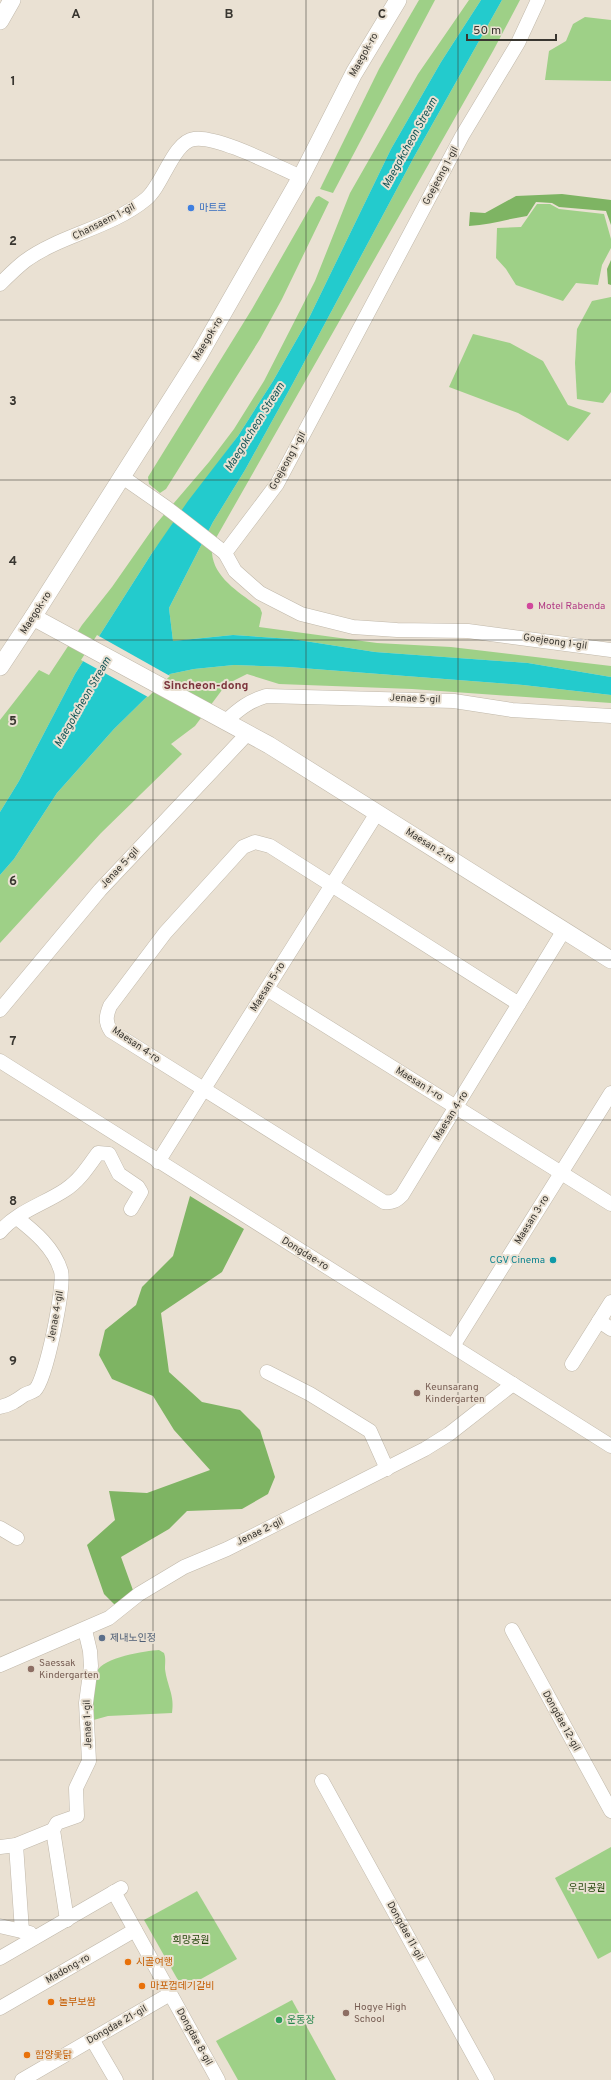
<svg xmlns="http://www.w3.org/2000/svg" width="611" height="2080" viewBox="0 0 611 2080" font-family="Overpass,'Noto Sans KR',sans-serif">
<rect width="100%" height="100%" fill="#eae1d3"/>
<g fill="#9ed087">
<path d="M419,0h16l-102,193 -13,-4 59,-120z"/>
<path d="M469,0h12l-40,62 -50,87 -82,169 -36,63 -35,55 -86,117 -77,121 -56,107 -19,31v-92l39,-50 10,5 33,-50 30,-38 44,-63 53,-62 25,-33 30,-48 51,-100 35,-88 68,-119z"/>
<path d="M502,0h18l-27,51 -277,487c-1,4 -5,11 -4,15 2,26 30,41 48,55l2,5 -3,14 118,16 74,4 160,19v11l-83,-14 -153,-11 -83,-13 -59,-4 -60,6 -4,-33 44,-86 32,-52 47,-85 122,-228z"/>
<path d="M585,17l26,3v61l-66,-1 4,-29 17,-10 7,-17z"/>
<path d="M319,196l10,6 -47,97 -22,40 -94,150 -6,4 -11,-9 -1,-7 104,-168 64,-112z"/>
<path d="M537,204h13l9,5 45,5 7,25v9l-9,17 -4,20 -22,-2 -13,18 -47,-16 -10,-16 -10,-11 1,-30 24,-1z"/>
<path d="M611,297v95l-8,11 -26,-4 -2,-36 2,-34 15,-28z"/>
<path d="M473,334l37,9 33,18 25,44 23,8 -23,28 -50,-28 -69,-26z"/>
<path d="M234,665l54,2 235,18 88,10v8l-199,-14 -133,-5 -32,-10 -18,9 -7,7 -27,36 -24,18 11,10 -81,79 -101,110v-68l14,-16 43,-66 57,-64 56,-55 24,-5z"/>
<path d="M159,1650l5,3c2,5 1,10 1,16 2,17 10,26 7,44l-64,3 -18,5c2,-14 2,-37 7,-49 5,-15 49,-21 62,-22z"/>
<path d="M611,1847v105l-13,7 -43,-81z"/>
<path d="M197,1891l40,68 -54,30 -39,-69z"/>
<path d="M292,2000l44,80h-98l-22,-39z"/>
</g>
<g fill="#7eb463">
<path d="M562,194l49,6v25l-5,-14 -47,-4 -7,-4 -16,-1 -9,14c-20,3 -38,9 -58,10l1,-14 15,1 31,-17z"/>
<path d="M611,260v25l-3,-1 -1,-15z"/>
<path d="M190,1196l54,33 -22,43 -61,41 8,59 33,30 38,8 20,20 15,47 -7,17 -26,15 -55,2 -18,18 -48,28 13,36 -19,12 -11,-11 -17,-49 28,-25 -6,-29 38,2 63,-23 -36,-40 -21,-34 -41,-17 -13,-24 6,-25 31,-25 6,-18 31,-31z"/>
</g>
<path fill="#23cbcd" d="M481,0h21l-88,157 -122,228 -47,85 -32,52 -44,86 4,33 60,-6 59,4 83,13 153,11 83,14v18l-88,-10 -235,-18 -54,-2 -40,4 -24,5 -56,55 -57,64 -43,66 -14,16v-63l19,-31 56,-107 77,-121 36,-52 50,-65 35,-55 36,-63 82,-169 50,-87z"/>
<path fill="#eae1d3" d="M97,635l73,41 -22,21 -67,-37z"/>
<g fill="none" stroke-linecap="round" stroke-linejoin="round">
<g stroke="#c0b8aa" stroke-width="15">
<g id="minor">
<path d="M538,0l-20,43 -56,93 -185,348 -52,69 10,18 25,22 41,21 52,13 44,3 71,1 143,19"/>
<path d="M0,284c8,-8 16,-16 25,-23 35,-26 86,-33 121,-62 17,-14 27,-57 48,-60 23,-4 84,28 107,38"/>
<path d="M121,476l46,32 58,45"/>
<path d="M226,721c13,-12 23,-20 40,-25l188,5 58,9 99,6"/>
<path d="M267,989l344,215"/>
<path d="M519,1004l-249,-158 -15,-4 -12,5 -78,86 -55,73c-4,10 -5,16 1,25l273,171c8,1 12,-1 18,-7l162,-265"/>
<path d="M0,1010l100,-120 148,-157"/>
<path d="M0,1061l611,385"/>
<path d="M158,1162l219,-349"/>
<path d="M0,1232c16,-20 44,-28 65,-42 14,-9 23,-23 33,-37l11,1 10,20 19,13 3,5 -10,17"/>
<path d="M599,1321l12,8"/>
<path d="M453,1346l158,-253"/>
<path d="M572,1364l39,-62"/>
<path d="M267,1372l43,22 60,37 17,38"/>
<path d="M0,1407c10,-2 16,-6 24,-12 4,-2 8,-3 11,-5 11,-10 30,-104 26,-119 -7,-23 -26,-39 -44,-53"/>
<path d="M0,1528l17,10"/>
<path d="M512,1630l99,181"/>
<path d="M0,1665l109,-47 30,-24 45,-27 43,-18 198,-100 24,-15 64,-50"/>
<path d="M322,1781l165,299"/>
<path d="M16,1845l6,86"/>
<path d="M0,1847l16,-2 37,-15"/>
<path d="M114,1892l104,188"/>
<path d="M67,1920l-14,-90 4,-7 20,-7 -1,-28 13,-27 -3,-58 5,-37 -1,-15 -5,-21"/>
<path d="M0,1926l30,7"/>
<path d="M0,1958l121,-70"/>
<path d="M0,2008l135,-78"/>
<path d="M92,2039l24,41"/>
<path d="M22,2080l148,-86"/>
</g>
</g>
<g stroke="#c0b8aa" stroke-width="18">
<g id="tertiary">
<path d="M0,21l12,-21"/>
<path d="M33,617l236,128 342,215"/>
<path d="M0,667l33,-50 165,-260 103,-180 53,-104 44,-73"/>
</g>
</g>
<use href="#minor" stroke="#fff" stroke-width="14"/>
<use href="#tertiary" stroke="#fff" stroke-width="17"/>
</g>
<path fill="none" stroke="#393630" stroke-width="1" stroke-opacity="0.55" d="M153,0v2080M306,0v2080M458,0v2080M0,160h611M0,320h611M0,480h611M0,640h611M0,800h611M0,960h611M0,1120h611M0,1280h611M0,1440h611M0,1600h611M0,1760h611M0,1920h611"/>
<circle fill="#3f7fe0" stroke="#eae1d3" stroke-width="1.5" cx="191" cy="208" r="4"/>
<circle fill="#d1479c" stroke="#eae1d3" stroke-width="1.5" cx="530" cy="606" r="4"/>
<circle fill="#0f9aa8" stroke="#eae1d3" stroke-width="1.5" cx="553" cy="1260" r="4"/>
<g fill="#8d6e63" stroke="#eae1d3" stroke-width="1.5">
<circle cx="417" cy="1393" r="4"/>
<circle cx="31" cy="1669" r="4"/>
<circle cx="346" cy="2013" r="4"/>
</g>
<circle fill="#5c6f8a" stroke="#eae1d3" stroke-width="1.5" cx="102" cy="1638" r="4"/>
<g fill="#e8710a" stroke="#eae1d3" stroke-width="1.5">
<circle cx="128" cy="1962" r="4"/>
<circle cx="142" cy="1986" r="4"/>
<circle cx="51" cy="2002" r="4"/>
<circle cx="27" cy="2055" r="4"/>
</g>
<circle fill="#2e9e5b" stroke="#eae1d3" stroke-width="1.5" cx="279" cy="2020" r="4"/>
<g text-anchor="middle" dominant-baseline="central" stroke-width="4" stroke-linejoin="round" paint-order="stroke">
<g font-size="10" fill="#393630" stroke="#eae1d3">
<text transform="translate(364 55) rotate(-61)">Maegok-ro</text>
<text transform="translate(441 176) rotate(-62)">Goejeong 1-gil</text>
<text transform="translate(104 222) rotate(-27)">Chansaem 1-gil</text>
<text transform="translate(208 339) rotate(-59)">Maegok-ro</text>
<text transform="translate(288 461) rotate(-61)">Goejeong 1-gil</text>
<text transform="translate(36 613) rotate(-57)">Maegok-ro</text>
<text transform="translate(555 642) rotate(8)">Goejeong 1-gil</text>
<text transform="translate(415 699) rotate(2)">Jenae 5-gil</text>
<text transform="translate(430 846) rotate(32)">Maesan 2-ro</text>
<text transform="translate(120 868) rotate(-47)">Jenae 5-gil</text>
<text transform="translate(268 987) rotate(-58)">Maesan 5-ro</text>
<text transform="translate(136 1045) rotate(34)">Maesan 4-ro</text>
<text transform="translate(419 1084) rotate(32)">Maesan 1-ro</text>
<text transform="translate(451 1116) rotate(-58)">Maesan 4-ro</text>
<text transform="translate(532 1220) rotate(-58)">Maesan 3-ro</text>
<text transform="translate(305 1254) rotate(32)">Dongdae-ro</text>
<text transform="translate(56 1316) rotate(-80)">Jenae 4-gil</text>
<text transform="translate(260 1532) rotate(-26)">Jenae 2-gil</text>
<text transform="translate(561 1721) rotate(61)">Dongdae 12-gil</text>
<text transform="translate(88 1724) rotate(-92)">Jenae 1-gil</text>
<text transform="translate(405 1931) rotate(61)">Dongdae 11-gil</text>
<text transform="translate(68 1969) rotate(-30)">Madong-ro</text>
<text transform="translate(117 2025) rotate(-30)">Dongdae 21-gil</text>
<text transform="translate(194 2037) rotate(61)">Dongdae 8-gil</text>
</g>
<g font-size="10" fill="#366cbe" stroke="#eae1d3" text-anchor="start">
<text x="199" y="208">마트로</text>
</g>
<g font-size="10" fill="#b23c85" stroke="#eae1d3" text-anchor="start">
<text x="538" y="606">Motel Rabenda</text>
</g>
<g font-size="10" fill="#0d838f" stroke="#eae1d3" text-anchor="end">
<text x="545" y="1260">CGV Cinema</text>
</g>
<g font-size="10" fill="#785e54" stroke="#eae1d3" text-anchor="start">
<text x="425" y="1387">Keunsarang<tspan x="425" dy="12">Kindergarten</tspan></text>
<text x="39" y="1663">Saessak<tspan x="39" dy="12">Kindergarten</tspan></text>
<text x="354" y="2007">Hogye High<tspan x="354" dy="12">School</tspan></text>
</g>
<g font-size="10" fill="#4e5e75" stroke="#eae1d3" text-anchor="start">
<text x="110" y="1638">제내노인정</text>
</g>
<g font-size="10" fill="#1e4106" stroke="#eae1d3">
<text x="587" y="1888">우리공원</text>
<text x="191" y="1940">희망공원</text>
</g>
<g font-size="10" fill="#c56008" stroke="#eae1d3" text-anchor="start">
<text x="136" y="1962">시골여행</text>
<text x="150" y="1986">마포껍데기갈비</text>
<text x="59" y="2002">놀부보쌈</text>
<text x="35" y="2055">함양옻닭</text>
</g>
<g font-size="10" fill="#27864d" stroke="#eae1d3" text-anchor="start">
<text x="287" y="2020">운동장</text>
</g>
<g font-size="11" font-style="italic" fill="#185758" stroke="#eae1d3">
<text transform="translate(410 143) rotate(-61)">Maegokcheon Stream</text>
<text transform="translate(255 427) rotate(-58)">Maegokcheon Stream</text>
<text transform="translate(83 702) rotate(-60)">Maegokcheon Stream</text>
</g>
<g font-size="12" font-weight="bold" fill="#7c343c" stroke="#eae1d3">
<text x="206" y="686">Sincheon-dong</text>
</g>
</g>
<g font-size="13" text-anchor="middle" font-weight="bold" fill="#393630" stroke="#eae1d3" stroke-width="4" stroke-linejoin="round" paint-order="stroke">
<text x="76" y="18">A</text>
<text x="229" y="18">B</text>
<text x="382" y="18">C</text>
<text x="13" y="85">1</text>
<text x="13" y="245">2</text>
<text x="13" y="405">3</text>
<text x="13" y="565">4</text>
<text x="13" y="725">5</text>
<text x="13" y="885">6</text>
<text x="13" y="1045">7</text>
<text x="13" y="1205">8</text>
<text x="13" y="1365">9</text>
</g>
<path d="M467 34v6h89v-6" fill="none" stroke="#393630" stroke-width="2"/>
<text x="473" y="34" font-size="12" fill="#393630" stroke="#eae1d3" stroke-width="3" paint-order="stroke">50 m</text>
</svg>
